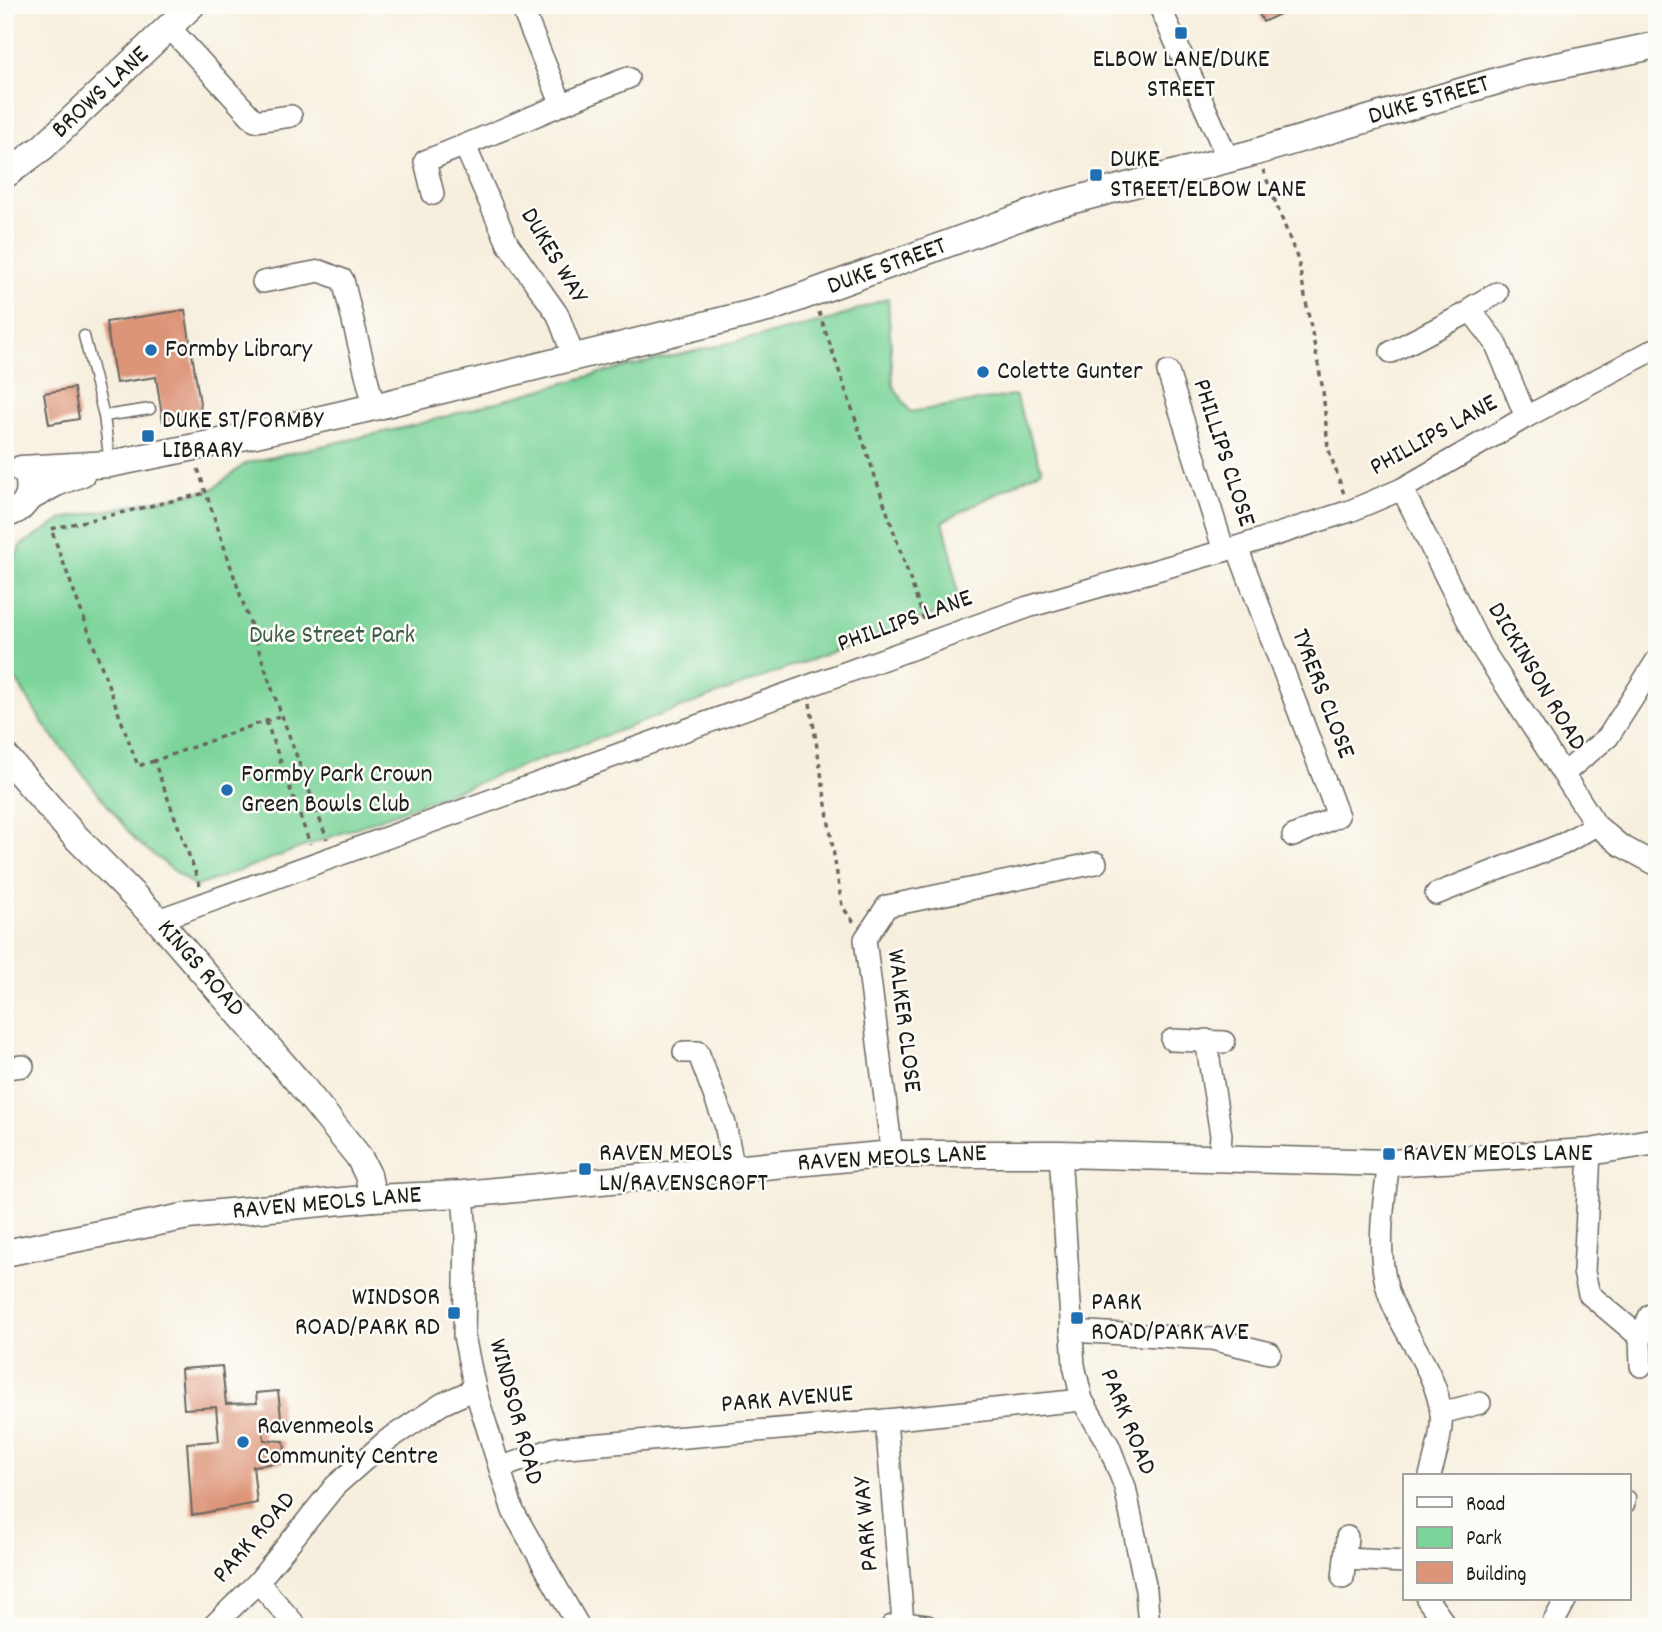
<svg xmlns="http://www.w3.org/2000/svg" width="1662" height="1632" viewBox="0 0 1662 1632" font-family="Dekko,sans-serif">
<rect width="100%" height="100%" fill="#fdfcf7"/>
<filter id="ink" filterUnits="userSpaceOnUse"><feTurbulence type="fractalNoise" baseFrequency=".0143" numOctaves="2"/><feDisplacementMap in="SourceGraphic" scale="14" xChannelSelector="R" yChannelSelector="G"/><feConvolveMatrix kernelMatrix="1 2 1 2 8 2 1 2 1" color-interpolation-filters="sRGB"/></filter>
<filter id="wash" filterUnits="userSpaceOnUse"><feTurbulence type="fractalNoise" baseFrequency=".00686" numOctaves="4" result="noise"/><feDisplacementMap in="SourceGraphic" scale="28" xChannelSelector="R" yChannelSelector="G"/><feGaussianBlur stdDeviation="1.57" result="paint"/><feColorMatrix in="noise" values="0 0 0 0 0 0 0 0 0 0 0 0 0 0 0 0 0 1.4 0 .05"/><feComposite in="paint" operator="in"/></filter>
<g filter="url(#wash)">
<rect width="100%" height="100%" fill="#f7efde"/>
<path fill="#7bd49a" stroke="#4c785b" stroke-width="2" d="M888,298l5,87 17,27 105,-17 27,75 -99,51 9,36 7,48 -764,282 -59,-46 -92,-116 -34,-55 -5,-24v-67l16,-34 42,-26 150,-30 33,-26 169,-38 185,-52 230,-53z"/>
<g id="blocks">
<g fill="#dd9579">
<path d="M1255,5h44l-36,17z"/>
<path d="M185,310l17,106 -39,6 -7,-45 -40,6 -10,-61z"/>
<path d="M74,388l5,31 -30,5 -5,-31z"/>
<path d="M222,1366l4,38 31,-1 -1,-10 22,-2 4,34h-20l2,15 20,1 2,21 -33,4 4,37 -65,12 -5,-72 32,-2 -3,-34 -32,2 -3,-40z"/>
</g>
</g>
</g>
<g filter="url(#ink)">
<use href="#blocks" fill-opacity="0" stroke="#696660" stroke-width="2"/>
<g fill="none" stroke-linecap="round" stroke-linejoin="round">
<g stroke="#696660" stroke-width="13">
<g id="service">
<path d="M84,336l20,80 6,48"/>
<path d="M104,416l46,-7"/>
<path d="M1629,1506l1,-9"/>
</g>
</g>
<g stroke="#696660" stroke-width="24">
<g id="minor">
<path d="M1159,5l69,154"/>
<path d="M525,15l36,88"/>
<path d="M170,28l85,93 36,-5"/>
<path d="M465,146l43,98 50,71 16,43"/>
<path d="M433,194l-8,-33c68,-26 134,-57 203,-83"/>
<path d="M263,282l57,-11 23,9 31,127"/>
<path d="M1471,311l24,31 31,75"/>
<path d="M1391,352l80,-41 3,-5 23,-13"/>
<path d="M1168,372l56,179"/>
<path d="M1402,489l79,158 115,178 24,20 37,20"/>
<path d="M1237,547l101,269 -45,20"/>
<path d="M1563,774l45,-37 49,-77"/>
<path d="M1436,894l127,-50 33,-19"/>
<path d="M158,920l870,-313 209,-60 113,-36 52,-22 124,-72 131,-69"/>
<path d="M1172,1040l52,2"/>
<path d="M1206,1040l15,95 -2,24"/>
<path d="M684,1052h14l27,72 9,46"/>
<path d="M5,1068l18,-2"/>
<path d="M1590,1152l-6,120 5,22 51,43 1,29"/>
<path d="M892,1154l-27,-215 22,-33 209,-43"/>
<path d="M1060,1154l14,211 8,35 27,46 16,41 21,103 3,37"/>
<path d="M1389,1163c-6,42 -13,87 -1,128 13,42 48,77 53,122 2,21 -6,43 -11,63"/>
<path d="M463,1194l3,39 -2,103 11,53 38,122 66,116"/>
<path d="M1071,1331l141,8 58,14"/>
<path d="M1640,1337l10,-22"/>
<path d="M1441,1413l39,-10"/>
<path d="M886,1420l17,203"/>
<path d="M500,1468l55,-20 331,-28 196,-20"/>
<path d="M1346,1559l59,3"/>
<path d="M1343,1578l4,-41"/>
<path d="M258,1582l39,45"/>
<path d="M1427,1599l20,28"/>
<path d="M892,1626l11,-3 24,3"/>
<path d="M212,1627l46,-45 77,-96 51,-45 56,-37 33,-15"/>
<path d="M1551,1627l15,-28"/>
</g>
</g>
<g stroke="#696660" stroke-width="29">
<g id="tertiary">
<path d="M5,175l38,-28 149,-142"/>
<path d="M21,469l89,-5 110,-22 154,-35 394,-98 283,-103 205,-54 268,-79 133,-28"/>
<path d="M29,498l27,-15 26,-10"/>
<path d="M5,514c18,-3 27,-16 24,-33"/>
<path d="M5,756l67,77 86,87 142,164 59,73 9,18 5,23"/>
<path d="M5,1253l183,-37 185,-18 90,-4 429,-40h168l329,9 201,-11 67,-11"/>
</g>
</g>
<g stroke="#696660" stroke-width="3.5" stroke-dasharray="5 5" stroke-linecap="butt">
<path d="M719,5l1,2 31,-2"/>
<path d="M1263,170l35,90 25,130 5,58 16,46"/>
<path d="M819,312l106,311"/>
<path d="M198,469l73,217 56,153"/>
<path d="M810,703l32,203 13,18"/>
<path d="M266,721l44,123"/>
<path d="M154,761l-16,5 -87,-237 155,-36"/>
<path d="M200,885l-46,-124 128,-46"/>
<path d="M1649,1627l8,-13"/>
</g>
<use href="#service" stroke="#fff" stroke-width="10"/>
<use href="#minor" stroke="#fff" stroke-width="21"/>
<use href="#tertiary" stroke="#fff" stroke-width="26"/>
</g>
</g>
<g fill="#1f6fb2" stroke="#fdfcf7" stroke-width="2.5">
<rect x="1174" y="26" width="14" height="14" rx="3.5"/>
<rect x="1089" y="168" width="14" height="14" rx="3.5"/>
<circle cx="151" cy="350" r="7"/>
<circle cx="983" cy="372" r="7"/>
<rect x="141" y="429" width="14" height="14" rx="3.5"/>
<circle cx="227" cy="790" r="7"/>
<rect x="1382" y="1147" width="14" height="14" rx="3.5"/>
<rect x="578" y="1162" width="14" height="14" rx="3.5"/>
<rect x="447" y="1306" width="14" height="14" rx="3.5"/>
<rect x="1070" y="1311" width="14" height="14" rx="3.5"/>
<circle cx="243" cy="1442" r="7"/>
</g>
<g text-anchor="middle" dominant-baseline="central" stroke-width="5" stroke-linejoin="round" paint-order="stroke">
<g font-size="26" fill="#1c1c1c" stroke="#fdfcf7" text-anchor="start">
<text x="1181" y="60" text-anchor="middle">ELBOW LANE/DUKE<tspan x="1181" dy="30">STREET</tspan></text>
<text x="1110" y="160">DUKE<tspan x="1110" dy="30">STREET/ELBOW LANE</tspan></text>
<text x="165" y="350">Formby Library</text>
<text x="997" y="372">Colette Gunter</text>
<text x="162" y="421">DUKE ST/FORMBY<tspan x="162" dy="30">LIBRARY</tspan></text>
<text x="241" y="775">Formby Park Crown<tspan x="241" dy="30">Green Bowls Club</tspan></text>
<text x="599" y="1154">RAVEN MEOLS<tspan x="599" dy="30">LN/RAVENSCROFT</tspan></text>
<text x="1403" y="1154">RAVEN MEOLS LANE</text>
<text x="440" y="1298" text-anchor="end">WINDSOR<tspan x="440" dy="30">ROAD/PARK RD</tspan></text>
<text x="1091" y="1303">PARK<tspan x="1091" dy="30">ROAD/PARK AVE</tspan></text>
<text x="257" y="1427">Ravenmeols<tspan x="257" dy="30">Community Centre</tspan></text>
</g>
<g font-size="26" fill="#1c1c1c" stroke="#fdfcf7">
<text transform="translate(101 93) rotate(-43)">BROWS LANE</text>
<text transform="translate(1429 101) rotate(-16)">DUKE STREET</text>
<text transform="translate(553 256) rotate(59)">DUKES WAY</text>
<text transform="translate(887 267) rotate(-20)">DUKE STREET</text>
<text transform="translate(1434 436) rotate(-29)">PHILLIPS LANE</text>
<text transform="translate(1223 453) rotate(72)">PHILLIPS CLOSE</text>
<text transform="translate(905 622) rotate(-20)">PHILLIPS LANE</text>
<text transform="translate(1536 677) rotate(59)">DICKINSON ROAD</text>
<text transform="translate(1322 694) rotate(69)">TYRERS CLOSE</text>
<text transform="translate(200 969) rotate(49)">KINGS ROAD</text>
<text transform="translate(903 1021) rotate(83)">WALKER CLOSE</text>
<text transform="translate(892 1159) rotate(-3)">RAVEN MEOLS LANE</text>
<text transform="translate(327 1204) rotate(-5)">RAVEN MEOLS LANE</text>
<text transform="translate(787 1400) rotate(-5)">PARK AVENUE</text>
<text transform="translate(515 1412) rotate(75)">WINDSOR ROAD</text>
<text transform="translate(1127 1422) rotate(68)">PARK ROAD</text>
<text transform="translate(867 1524) rotate(-95)">PARK WAY</text>
<text transform="translate(255 1538) rotate(-49)">PARK ROAD</text>
</g>
<g font-size="26" fill="#3d5c48" stroke="#fdfcf7">
<text x="332" y="636">Duke Street Park</text>
</g>
</g>
<rect width="1662" height="1632" fill="none" stroke="#fdfcf7" stroke-width="28"/>
<rect x="1403" y="1474" width="228" height="126" fill="#fdfcf7" stroke="#a3a29f" stroke-width="2"/>
<rect x="1417" y="1497" width="35" height="10" fill="#ffffff" stroke="#a3a29f" stroke-width="2"/>
<text x="1466" y="1510" font-size="21" fill="#1c1c1c">Road</text>
<rect x="1417" y="1527" width="35" height="21" fill="#7bd49a" stroke="#a3a29f" stroke-width="2"/>
<text x="1466" y="1544" font-size="21" fill="#1c1c1c">Park</text>
<rect x="1417" y="1562" width="35" height="21" fill="#dd9579" stroke="#a3a29f" stroke-width="2"/>
<text x="1466" y="1580" font-size="21" fill="#1c1c1c">Building</text>
</svg>
